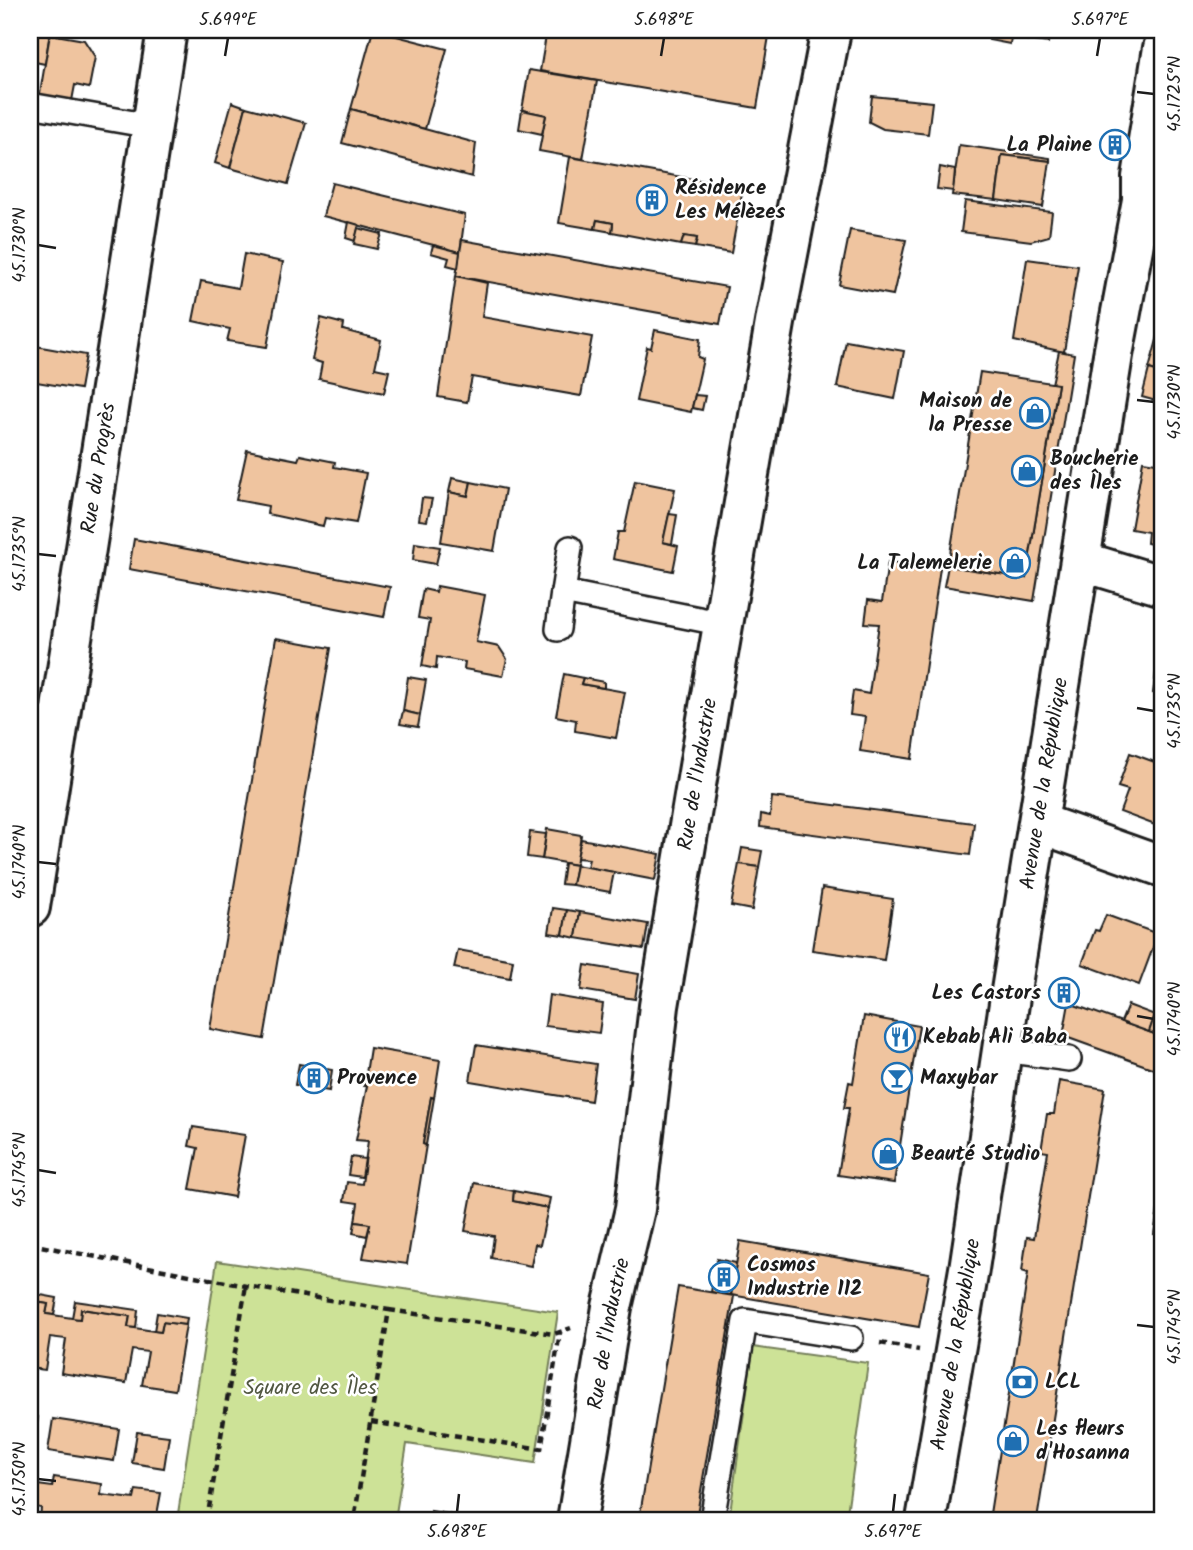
<svg xmlns="http://www.w3.org/2000/svg" width="1193" height="1550" viewBox="0 0 1193 1550" font-family="Kalam,sans-serif">
<rect width="100%" height="100%" fill="#fff"/>
<filter id="ink" filterUnits="userSpaceOnUse"><feTurbulence type="fractalNoise" baseFrequency=".0143" numOctaves="2"/><feDisplacementMap in="SourceGraphic" scale="14" xChannelSelector="R" yChannelSelector="G"/><feConvolveMatrix kernelMatrix="1 2 1 2 8 2 1 2 1" color-interpolation-filters="sRGB"/></filter>
<g filter="url(#ink)">
<g fill="#cde297" stroke="#747f5a" stroke-width="2">
<path d="M217,1261l341,51 -23,151 -128,-19 -12,76h-218z"/>
<path d="M753,1347l115,16 -22,157h-117z"/>
</g>
<g fill="#efc49f" stroke="#1c1c1c" stroke-width="2">
<path d="M34,30h19l-3,2 -5,32 -15,-3z"/>
<path d="M373,30l74,19 -22,80 -74,-20z"/>
<path d="M547,30h223l-13,78 -217,-37z"/>
<path d="M962,30h88l-2,13 -37,-5 -1,6 -21,-4 1,-5z"/>
<path d="M50,34l34,6 11,17 -6,31 -14,-3 -4,21 -25,-3 -6,-10z"/>
<path d="M529,70l68,11 -14,78 -44,-8 7,-36 -24,-5z"/>
<path d="M872,96l60,6 -4,32 -45,-5 -14,-7z"/>
<path d="M232,102l14,5 -16,61 -15,-5z"/>
<path d="M246,107l60,16 -18,61 -58,-16z"/>
<path d="M351,109l125,34 -4,34 -130,-34z"/>
<path d="M522,110l24,5 -4,19 -23,-5z"/>
<path d="M1112,132l9,2 -3,23 -10,-1z"/>
<path d="M959,145l91,13v3l-48,-6 -6,45 -44,-5z"/>
<path d="M1002,155l48,6 -7,46 -47,-7z"/>
<path d="M570,157l173,31 -12,65 -36,-6 2,-9 -13,-2 -3,9 -69,-13 1,-9 -16,-3 -2,9 -36,-6z"/>
<path d="M940,167l15,3 -2,21 -16,-2z"/>
<path d="M332,183l133,32 -5,37 -137,-36z"/>
<path d="M965,201l87,11 -3,24 -18,5 -70,-9z"/>
<path d="M597,220l16,3 -1,9 -17,-3z"/>
<path d="M349,222l10,3 -4,16 -9,-3z"/>
<path d="M358,228l24,6 -5,15 -23,-5z"/>
<path d="M850,230l56,10 -13,55 -54,-10z"/>
<path d="M684,236l13,2 -2,9 -14,-2z"/>
<path d="M462,240l265,47 -7,37 -264,-48z"/>
<path d="M433,245l27,7 -2,16 -11,-3 2,-7 -18,-5z"/>
<path d="M244,254l39,8 -16,85 -40,-6 3,-12 -37,-8 8,-40 37,7z"/>
<path d="M1027,259l51,7 -14,86 -50,-11z"/>
<path d="M456,276l31,7 -5,34 110,20 -11,59 -109,-19 -5,25 -29,-5z"/>
<path d="M321,318l23,6 -1,6 38,10 -6,28 14,3 -5,22 -65,-14 3,-16 -10,-3z"/>
<path d="M1163,318v55l-14,-4z"/>
<path d="M655,330l45,9 -2,18 5,2 -12,53 -55,-11 11,-54 4,1z"/>
<path d="M846,341l58,10 -9,48 -58,-12z"/>
<path d="M30,345l56,10 -6,34 -50,-8z"/>
<path d="M1059,351l15,3 -40,247 -90,-15 4,-20 78,12 32,-194h-6z"/>
<path d="M1149,369l14,4v30l-21,-6z"/>
<path d="M980,372l78,12 -32,194 -78,-12z"/>
<path d="M695,395l10,1 -3,14 -10,-2z"/>
<path d="M247,450l51,10 2,-5 35,7 -1,5 32,6 -10,50 -31,-5 -2,8 -56,-12 1,-8 -32,-6z"/>
<path d="M1143,461l20,3v71l-3,11 -13,-3 1,-11 -17,-3z"/>
<path d="M452,478l19,4 -3,14 -19,-4z"/>
<path d="M635,481l40,8 -12,53 15,4 -5,25 -60,-12 5,-27h6z"/>
<path d="M471,482l34,7 -11,62 -53,-9 8,-50 19,4z"/>
<path d="M422,498l10,1 -5,22 -8,-1z"/>
<path d="M669,514l8,1 -5,29 -9,-2z"/>
<path d="M134,539l256,48 -6,30 -255,-48z"/>
<path d="M415,543l25,4 -4,17 -23,-4z"/>
<path d="M888,562l52,6 -28,191 -52,-8 5,-34 -15,-2 3,-24 16,3 10,-70 -14,-1 3,-23 14,2z"/>
<path d="M437,586l48,9 -9,47 23,5 8,12 -4,17 -39,-7 1,-7 -28,-5 -1,12 -14,-3 8,-46 -12,-2 5,-29 13,3z"/>
<path d="M276,638l55,10 -67,391 -54,-10z"/>
<path d="M1161,638h2v56l-10,-1z"/>
<path d="M564,674l19,4 -2,6 44,8 -9,46 -41,-7 1,-11 -20,-4z"/>
<path d="M408,677l18,3 -6,35 -17,-4z"/>
<path d="M583,678l21,4v6l-23,-4z"/>
<path d="M403,711l17,4 -2,12 -18,-3z"/>
<path d="M1130,753l33,12v63l-43,-16 8,-22 -10,-3z"/>
<path d="M772,797l202,26 -4,32 -210,-28 1,-13 9,2z"/>
<path d="M547,829l34,6 -5,30 -34,-6z"/>
<path d="M530,832l16,2 -4,25 -15,-2z"/>
<path d="M581,839l79,15 -5,26 -68,-13 2,-8 -12,-1z"/>
<path d="M742,848l20,3 -3,16 -20,-3z"/>
<path d="M564,863l12,2 -4,20 -11,-1z"/>
<path d="M739,864l20,3 -7,43 -21,-4z"/>
<path d="M576,865l38,7 -4,20 -38,-7z"/>
<path d="M822,888l71,11 -9,61 -72,-10z"/>
<path d="M553,908l14,2 -4,25 -14,-2z"/>
<path d="M567,910l13,2 -4,26 -13,-3z"/>
<path d="M580,912l68,12 -4,25 -68,-11z"/>
<path d="M1106,915l52,19 -19,51 -57,-21 13,-34 4,1z"/>
<path d="M458,950l55,10 -3,18 -56,-10z"/>
<path d="M585,965l54,9 -4,25 -54,-9z"/>
<path d="M1059,982l15,5 -5,16 -15,-5z"/>
<path d="M549,995l54,9 -4,29 -54,-7z"/>
<path d="M1069,1003l94,34v35l-100,-36z"/>
<path d="M1128,1005l27,10 -6,17 -28,-10z"/>
<path d="M1155,1015l8,3 -6,17 -8,-3z"/>
<path d="M864,1016l55,10 -25,157 -56,-8 11,-67h-5l5,-26 4,1z"/>
<path d="M476,1045l120,19 -5,37 -121,-20z"/>
<path d="M370,1048l70,12 -6,38 -3,-1 -8,47 3,1 -19,119 -44,-6 7,-34 -15,-2 3,-19 -14,-2 3,-19 15,2 6,-43 -12,-1 11,-54h-3z"/>
<path d="M299,1064l33,6 -3,21 -34,-6z"/>
<path d="M1059,1081l46,8 -68,431h-48l39,-247 -6,-2 5,-34 7,1 14,-86 -7,-1 6,-37h7z"/>
<path d="M431,1097l3,1 -8,47 -3,-1z"/>
<path d="M193,1127l52,8 -11,62 -44,-8 8,-41 -9,-2z"/>
<path d="M351,1157l14,2 -3,18 -14,-2z"/>
<path d="M474,1183l40,8 -1,10 35,7 -8,37 -5,-1 -4,22 -40,-8 3,-22 -29,-5z"/>
<path d="M1162,1185h1v50l-9,-1z"/>
<path d="M514,1191l36,7 -2,10 -35,-7z"/>
<path d="M355,1222l15,2 -3,12 -14,-3z"/>
<path d="M740,1241l189,32 -10,54 -188,-32z"/>
<path d="M717,1259l19,4 -5,32 -20,-3z"/>
<path d="M678,1287l56,9 -38,224h-57z"/>
<path d="M30,1293l27,5 -3,17 -8,-1 2,-10 -18,-3z"/>
<path d="M30,1301l18,3 -2,10 26,4 8,1 1,-10 49,7 -2,11 26,4 7,1 2,-10 23,3 -11,65 -33,-5 6,-33 -16,-2 -6,33 -65,-10 5,-34 -16,-2 -5,33 -15,-2z"/>
<path d="M75,1301l63,9 -2,18 -8,-1 2,-11 -49,-7 -1,10 -8,-1z"/>
<path d="M157,1313l30,5 -1,7 -23,-3 -2,10 -7,-1z"/>
<path d="M30,1415l8,2 -5,32 -3,-1z"/>
<path d="M53,1419l66,10 -5,32 -66,-10z"/>
<path d="M137,1432l32,4 -5,32 -32,-5z"/>
<path d="M54,1477l48,7 -1,11 33,4 2,-9 25,3 -5,27 -49,-2v2h-67l1,-12 -11,-2v-22l22,3z"/>
<path d="M431,1511l18,3 -1,6h-19z"/>
</g>
<g fill="none" stroke-linecap="round" stroke-linejoin="round">
<g stroke="#1c1c1c" stroke-width="28">
<g id="service">
<path d="M30,105l121,21"/>
<path d="M563,592l7,-44"/>
<path d="M558,629l5,-37 161,32"/>
<path d="M1003,1050l66,9"/>
<path d="M712,1520l33,-199 106,17"/>
</g>
</g>
<g stroke="#1c1c1c" stroke-width="44">
<g id="minor">
<path d="M1081,561l82,25"/>
<path d="M1039,823l124,44"/>
<path id="s1" d="M30,907l137,-877"/>
<path id="s2" d="M577,1520l35,-213 23,-98 24,-203 53,-317 64,-372 55,-287"/>
</g>
</g>
<g stroke="#1c1c1c" stroke-width="44">
<g id="tertiary">
<path id="s3" d="M926,1520l43,-251 41,-272 103,-642 29,-155v-23l21,-129"/>
</g>
</g>
<g stroke="#1c1c1c" stroke-width="4.5" stroke-dasharray="7 5" stroke-linecap="butt">
<path d="M30,1244l216,42 143,24 -35,210"/>
<path d="M389,1310l165,24 17,-6"/>
<path d="M880,1343l39,7"/>
<path d="M371,1422l170,27 19,-117"/>
<path d="M207,1520l39,-234"/>
</g>
<use href="#service" stroke="#fff" stroke-width="23"/>
<use href="#minor" stroke="#fff" stroke-width="38"/>
<use href="#tertiary" stroke="#fff" stroke-width="38"/>
</g>
</g>
<path fill="none" stroke="#1c1c1c" stroke-width="2.5" d="M225,56l3,-18M661,56l3,-18M1097,56l3,-18M1137,92l17,2M38,245l18,3M1137,400l17,2M38,554l18,2M1137,708l17,3M38,862l18,2M1137,1016l17,3M38,1170l18,3M1137,1325l17,2M38,1479l18,2M457,1512l2,-18M893,1512l2,-18"/>
<defs>
<g id="building-ring" transform="scale(1.575)"><circle r="9.5" fill="#fff" stroke="#1f6fb2" stroke-width="1.5"/><path d="M-4-6H4V6H1V3H-1V6H-4ZM-2.5-4.3h1.7v1.8h-1.7ZM.8-4.3h1.7v1.8H.8ZM-2.5-1h1.7V.8h-1.7ZM.8-1h1.7V.8H.8Z" fill="#1f6fb2"/></g>
<g id="shop-ring" transform="scale(1.575)"><circle r="9.5" fill="#fff" stroke="#1f6fb2" stroke-width="1.5"/><path d="M-5-2.5h2.3a2.7 3.5 0 0 1 5.4 0H5L5.5 6h-11ZM-1.5-2.5h3a1.5 2.3 0 0 0-3 0Z" fill="#1f6fb2"/></g>
<g id="restaurant-ring" transform="scale(1.575)"><circle r="9.5" fill="#fff" stroke="#1f6fb2" stroke-width="1.5"/><path d="M-5-6h1v4h1v-4h1v4h1v-4h1v5L-1.5 .5V6h-2V.5L-5-1ZM5-6V6H3V1.5H1.5Q1.5-4 5-6Z" fill="#1f6fb2"/></g>
<g id="bar-ring" transform="scale(1.575)"><circle r="9.5" fill="#fff" stroke="#1f6fb2" stroke-width="1.5"/><path d="M-6-5H6L.8 .8V4.5H3.5V6h-7V4.5H-.8V.8Z" fill="#1f6fb2"/></g>
<g id="bank-ring" transform="scale(1.575)"><circle r="9.5" fill="#fff" stroke="#1f6fb2" stroke-width="1.5"/><path d="M-6-4H6V4H-6ZM0-2.3a2.3 2.3 0 1 0 0 4.6a2.3 2.3 0 1 0 0-4.6Z" fill="#1f6fb2"/></g>
</defs>
<g fill-rule="evenodd">
<use href="#building-ring" x="1115" y="145"/>
<use href="#building-ring" x="652" y="200"/>
<use href="#shop-ring" x="1035" y="413"/>
<use href="#shop-ring" x="1027" y="471"/>
<use href="#shop-ring" x="1015" y="563"/>
<use href="#building-ring" x="1064" y="993"/>
<use href="#restaurant-ring" x="900" y="1037"/>
<use href="#building-ring" x="314" y="1078"/>
<use href="#bar-ring" x="897" y="1078"/>
<use href="#shop-ring" x="888" y="1154"/>
<use href="#building-ring" x="724" y="1277"/>
<use href="#bank-ring" x="1022" y="1382"/>
<use href="#shop-ring" x="1013" y="1441"/>
</g>
<g text-anchor="middle" dominant-baseline="central" stroke-width="5" stroke-linejoin="round" paint-order="stroke">
<g font-size="21" font-weight="bold" fill="#1c1c1c" stroke="#fff" text-anchor="start">
<text x="1092" y="145" text-anchor="end">La Plaine</text>
<text x="675" y="188">Résidence<tspan x="675" dy="24">Les Mélèzes</tspan></text>
<text x="1012" y="401" text-anchor="end">Maison de<tspan x="1012" dy="24">la Presse</tspan></text>
<text x="1050" y="459">Boucherie<tspan x="1050" dy="24">des Îles</tspan></text>
<text x="992" y="563" text-anchor="end">La Talemelerie</text>
<text x="1041" y="993" text-anchor="end">Les Castors</text>
<text x="923" y="1037">Kebab Ali Baba</text>
<text x="337" y="1078">Provence</text>
<text x="920" y="1078">Maxybar</text>
<text x="911" y="1154">Beauté Studio</text>
<text x="747" y="1265">Cosmos<tspan x="747" dy="24">Industrie 112</tspan></text>
<text x="1045" y="1382">LCL</text>
<text x="1036" y="1429">Les fleurs<tspan x="1036" dy="24">d'Hosanna</tspan></text>
</g>
<g font-size="21" fill="#1c1c1c" stroke="#fff">
<text stroke="none"><textPath href="#s1" startOffset="444">Rue du Progrès</textPath></text>
<text stroke="none"><textPath href="#s2" startOffset="756">Rue de l'Industrie</textPath></text>
<text stroke="none"><textPath href="#s3" startOffset="746">Avenue de la République</textPath></text>
<text stroke="none"><textPath href="#s2" startOffset="189">Rue de l'Industrie</textPath></text>
<text stroke="none"><textPath href="#s3" startOffset="178">Avenue de la République</textPath></text>
</g>
<g font-size="21" fill="#515741" stroke="#fff">
<text x="310" y="1388">Square des Îles</text>
</g>
</g>
<rect width="1193" height="1550" fill="none" stroke="#fff" stroke-width="77"/>
<rect x="38" y="38" width="1116" height="1474" fill="none" stroke="#1c1c1c" stroke-width="2.5"/>
<g font-size="18" text-anchor="middle" fill="#1c1c1c">
<text x="228" y="25">5.699°E</text>
<text x="664" y="25">5.698°E</text>
<text x="1100" y="25">5.697°E</text>
<text transform="translate(1174 94) rotate(-90)" y="6">45.1725°N</text>
<text transform="translate(19 245) rotate(-90)" y="6">45.1730°N</text>
<text transform="translate(1174 402) rotate(-90)" y="6">45.1730°N</text>
<text transform="translate(19 554) rotate(-90)" y="6">45.1735°N</text>
<text transform="translate(1174 711) rotate(-90)" y="6">45.1735°N</text>
<text transform="translate(19 862) rotate(-90)" y="6">45.1740°N</text>
<text transform="translate(1174 1019) rotate(-90)" y="6">45.1740°N</text>
<text transform="translate(19 1170) rotate(-90)" y="6">45.1745°N</text>
<text transform="translate(1174 1327) rotate(-90)" y="6">45.1745°N</text>
<text transform="translate(19 1479) rotate(-90)" y="6">45.1750°N</text>
<text x="457" y="1537">5.698°E</text>
<text x="893" y="1537">5.697°E</text>
</g>
</svg>
